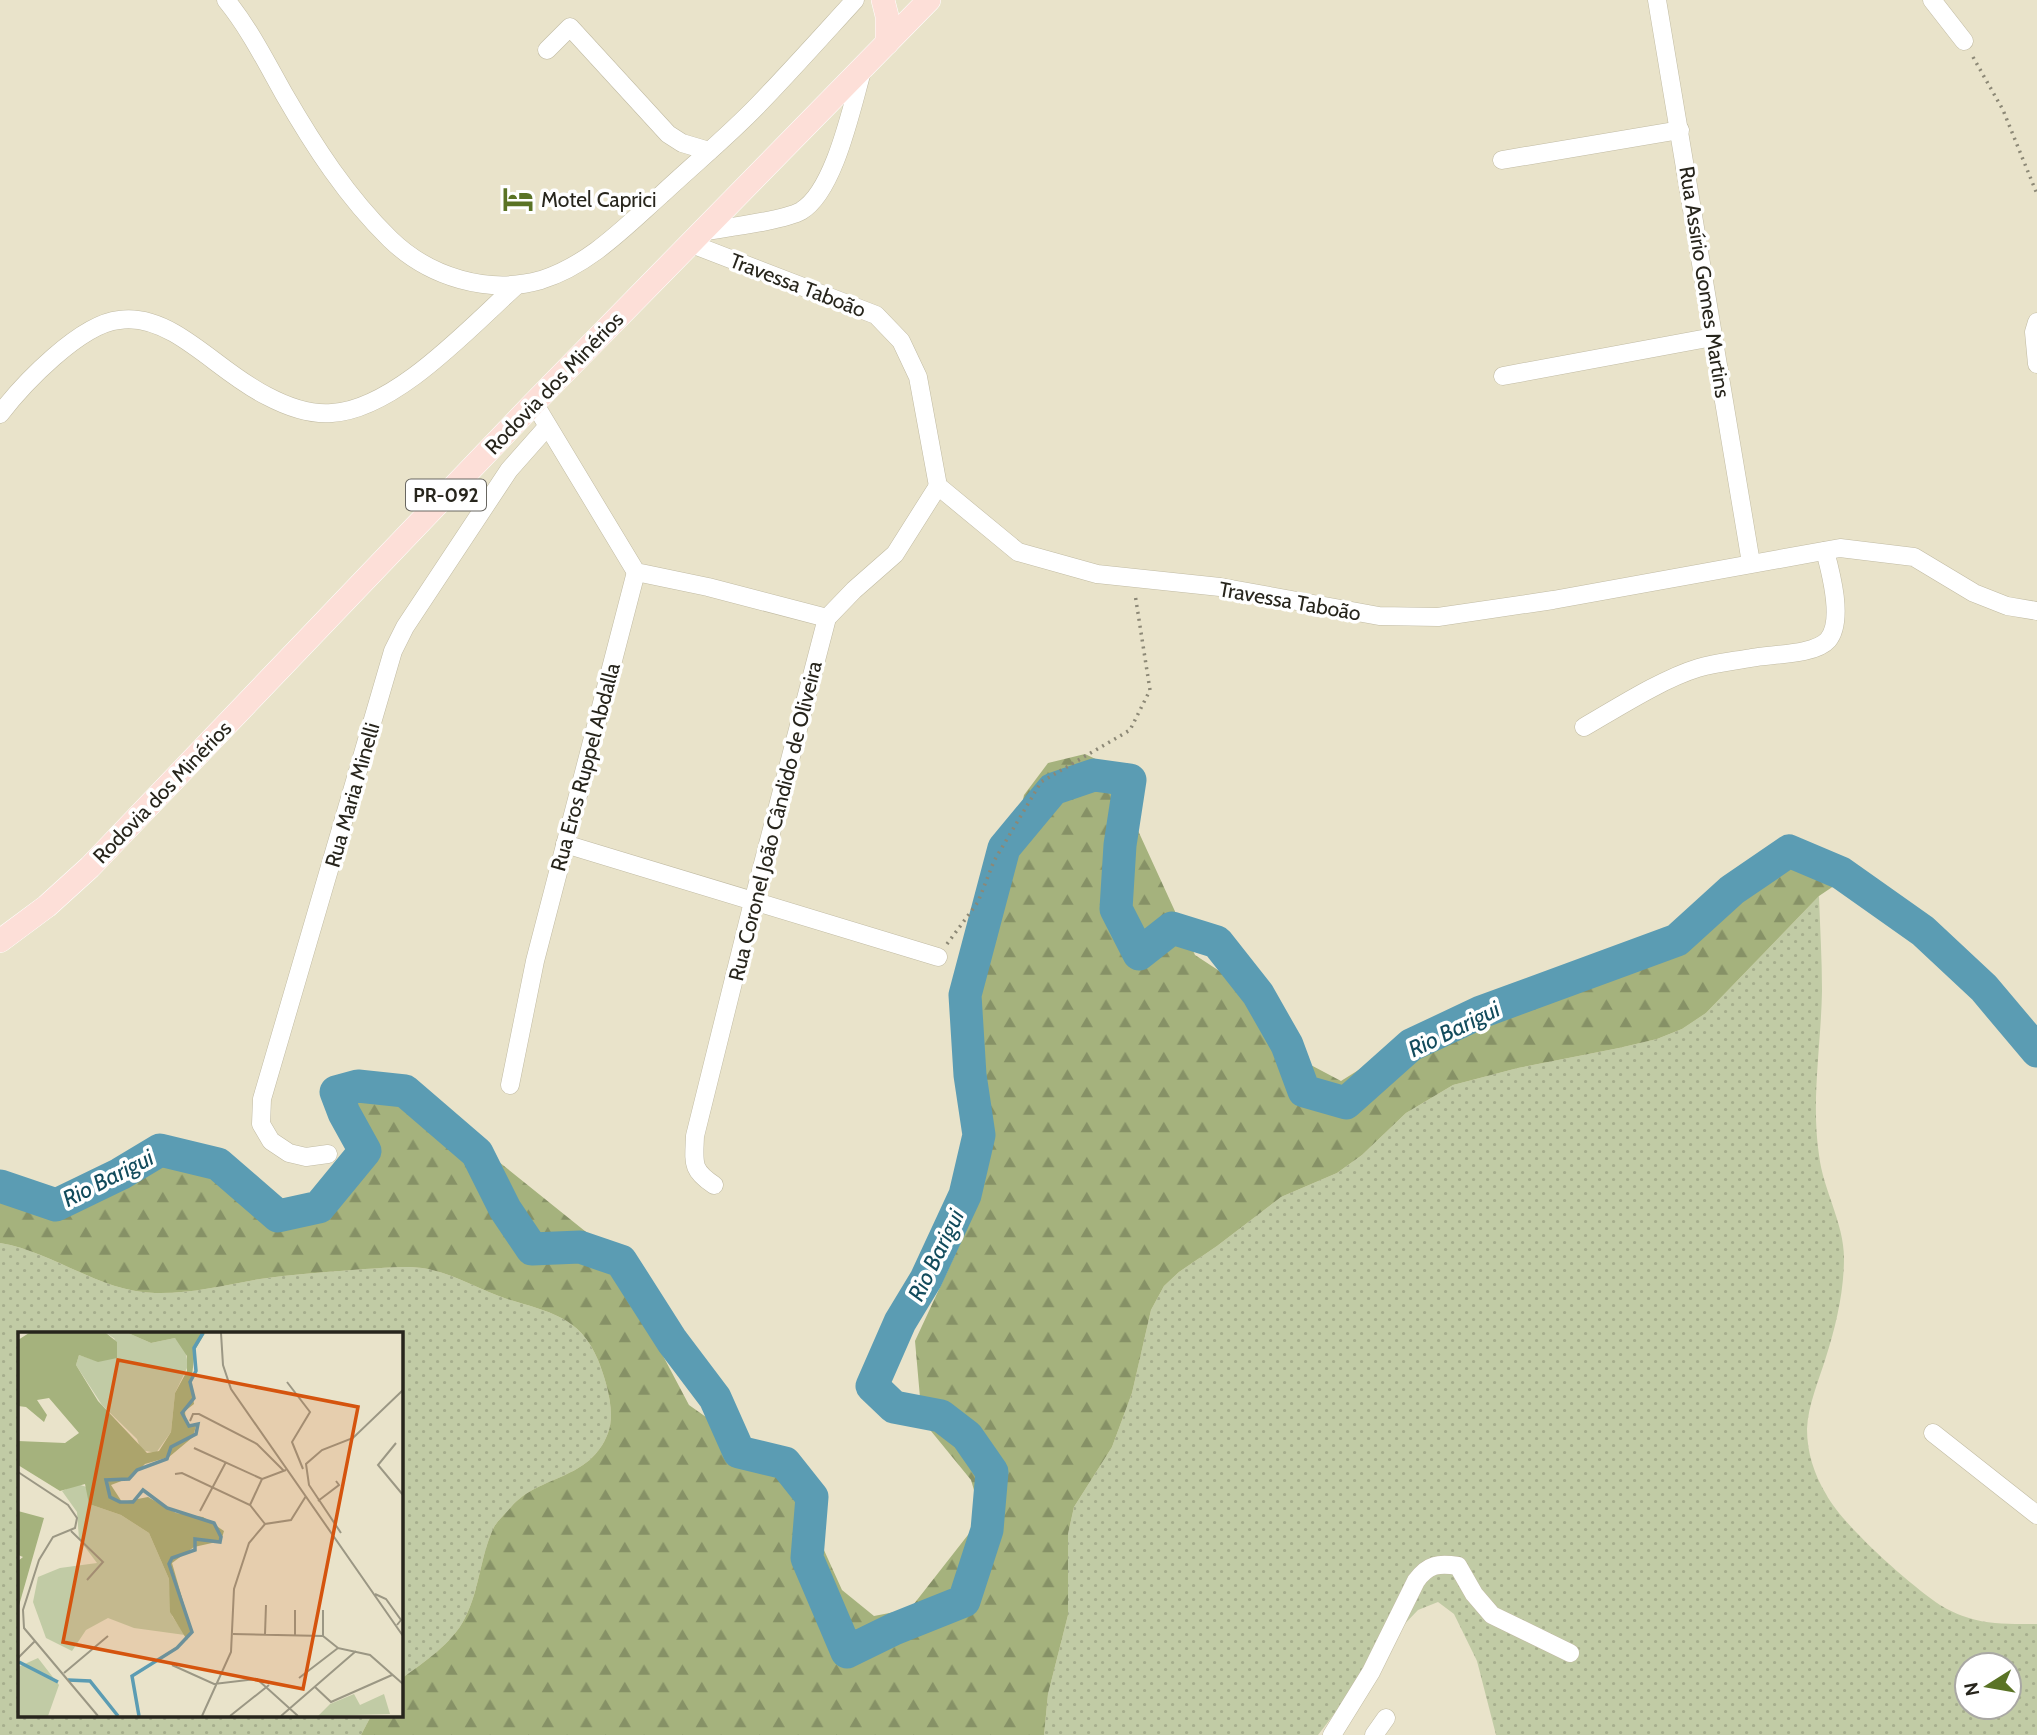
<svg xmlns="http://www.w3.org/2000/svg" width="2037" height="1735" viewBox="0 0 2037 1735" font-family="Cabin,sans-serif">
<defs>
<pattern id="grass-dots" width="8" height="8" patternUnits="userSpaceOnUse" patternTransform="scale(1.75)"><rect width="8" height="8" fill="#c1cba5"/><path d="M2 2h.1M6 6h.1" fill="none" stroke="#a6ae8d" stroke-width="1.8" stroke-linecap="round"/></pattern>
<pattern id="forest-firs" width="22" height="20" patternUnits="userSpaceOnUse" patternTransform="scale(1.75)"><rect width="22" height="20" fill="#a5b27d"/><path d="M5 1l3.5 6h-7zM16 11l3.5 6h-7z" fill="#869166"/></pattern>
</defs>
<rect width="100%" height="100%" fill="#e9e3ca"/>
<g fill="url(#grass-dots)" fill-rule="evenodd">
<path d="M1819,896c1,31 3,63 3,95 -1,55 -11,110 -3,164 4,35 25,68 25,103 0,33 -8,68 -18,99 -7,23 -18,48 -19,72 0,23 7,45 19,65 16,31 84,91 114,111 8,5 19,10 29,13 21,7 46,6 68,6v111h-541l-19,-74 -23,-47 -16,-12 -20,8 -21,22 -79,103h-274l4,-41 20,-79v-81l6,-27 38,-60 20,-54 19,-83 13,-24 15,-14 38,-26 64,-49 56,-24 25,-18 44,-42 47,-28 65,-17 101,-20 38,-9 25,-10 24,-16zM1967,1665h42v42h-42z"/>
<path d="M0,1243c54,9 100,49 155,50 35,1 70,-8 105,-14 35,-5 69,-7 105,-10 20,-1 43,-4 63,0 28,6 52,21 79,30 41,13 73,17 91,61 8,20 18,52 10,73 -18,48 -68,41 -97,74 -6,7 -13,13 -17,20 -14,29 -14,62 -29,91 -13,26 -41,44 -64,61v-345h-382v382h352l-10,19h-361z"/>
</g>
<path fill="url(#forest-firs)" d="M1085,754l36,17 14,53 60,131 84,55 28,53 34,18 118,-74 191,-69 121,-77 61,-4 24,14 -37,25 -113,117 -24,16 -25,10 -38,9 -101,20 -65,17 -47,28 -44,42 -25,18 -56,24 -64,49 -38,26 -15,14 -13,24 -19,83 -20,54 -38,60 -6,27v81l-20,79 -4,41h-683l10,-19h30v-37c23,-17 51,-35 64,-61 15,-29 15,-62 29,-91 4,-7 11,-13 17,-20 29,-33 79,-26 97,-74 8,-21 -2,-53 -10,-73 -18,-44 -50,-48 -91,-61 -27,-9 -51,-24 -79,-30 -20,-4 -43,-1 -63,0 -36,3 -70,5 -105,10 -35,6 -70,15 -105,14 -55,-1 -101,-41 -155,-50v-55l66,8 92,-43 43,-6 59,54 59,-6 29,-18 -5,-57 6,-19 39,-3 45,11 173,139 83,157 102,72 51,113 32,26 36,-7 72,-92 -11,-37 -49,-60 -7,-79 46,-99 23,-119 -9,-190 35,-74 14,-64 24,-32z"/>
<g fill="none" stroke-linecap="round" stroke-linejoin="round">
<path stroke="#5b9cb3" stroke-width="33" d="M0,1186l56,19 64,-31 40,-24 58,14 60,52 41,-9 46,-56 -21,-38 -8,-21 22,-6 47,5 72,62 28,56 27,40 48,-2 41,14 51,80 43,57 24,54 46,11 27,34 -5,61 40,94 47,-23 70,-28 23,-71 5,-58 -25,-36 -26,-20 -47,-9 -22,-21 28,-64 26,-43 39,-84 14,-60 -9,-60 -5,-80 39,-147 49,-59 41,-14 36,5 -10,65 -4,64 23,45 33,-26 45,14 41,52 29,51 17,46 42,12 65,-58 70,-33 196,-72 55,-50 57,-39 52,22 82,58 61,57 53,63"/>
<g stroke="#c1bba3" stroke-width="19">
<g id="minor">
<path d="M226,0c23,28 40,62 58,94 30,52 63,103 106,145 39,38 98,56 151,41 48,-15 84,-53 120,-85 32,-30 66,-58 97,-90 33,-34 65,-70 97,-105"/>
<path d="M1657,0l94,563"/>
<path d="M1932,0l32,41"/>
<path d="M547,50l23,-23 98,107 14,9 27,8"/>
<path d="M1502,160l178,-30"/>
<path d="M700,232c23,-4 83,-11 101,-21 34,-20 51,-106 62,-143"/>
<path d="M689,243l187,72 25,26 17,36 20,109 80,66 79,22 123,13 159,29 59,1 115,-17 287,-52 74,9 60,36 33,13 30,5"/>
<path d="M2037,322l-3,10 3,32"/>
<path d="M1503,376l210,-39"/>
<path d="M534,403l102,169 72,15 119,31"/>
<path d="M0,414c23,-30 80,-90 119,-94 19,-3 39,4 55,13 33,19 59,46 93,63 19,10 43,19 65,17 64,-4 138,-86 185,-128"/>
<path d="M1584,727c33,-19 78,-48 114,-59 17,-5 36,-7 53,-10 20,-4 64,-3 77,-18 16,-19 3,-67 -3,-89"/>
<path d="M565,844l373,113"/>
<path d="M510,1085l25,-124 101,-389"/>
<path d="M328,1154l-22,3 -17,-4 -18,-12 -10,-17 1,-25 131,-448 12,-24 104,-157 38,-43"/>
<path d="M714,1185c-23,-15 -20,-22 -19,-49l58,-234 74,-284 27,-28 41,-36 43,-68"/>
<path d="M1933,1433l104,82"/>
<path d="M1332,1735l39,-63 45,-91c12,-17 23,-18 42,-15l16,28 18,21 78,38"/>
<path d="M1374,1735l12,-17"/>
</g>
</g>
<g stroke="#fff" stroke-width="24">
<g id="major">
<path d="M883,0l4,16v27"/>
<path d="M0,941l47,-35 43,-39 444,-464 395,-403"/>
</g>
</g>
<g stroke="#8c8876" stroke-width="3.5" stroke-dasharray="2 5" stroke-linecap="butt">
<path d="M1973,57l30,53 34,84"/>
<path d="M947,944l31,-42 16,-41 47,-79 89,-52 20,-40 -15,-96"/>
</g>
<use href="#minor" stroke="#fff" stroke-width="18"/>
<use href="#major" stroke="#fddfd8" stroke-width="23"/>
</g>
<defs>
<g id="hotel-bare" transform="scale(2.415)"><path d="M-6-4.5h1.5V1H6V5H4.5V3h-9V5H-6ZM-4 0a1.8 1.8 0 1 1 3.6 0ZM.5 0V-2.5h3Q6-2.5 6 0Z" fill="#5a7325" stroke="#fff" stroke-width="2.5" paint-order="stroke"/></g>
</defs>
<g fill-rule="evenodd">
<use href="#hotel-bare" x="518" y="199"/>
</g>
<g text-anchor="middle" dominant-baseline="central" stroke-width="7" stroke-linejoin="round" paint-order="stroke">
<rect fill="#fff" stroke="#686660" stroke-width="2" x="406" y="479.5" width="80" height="31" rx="5"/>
<g font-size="19" font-weight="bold" fill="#27251c">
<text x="446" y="495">PR-092</text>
</g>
<g font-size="21" fill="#27251c" stroke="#fff" text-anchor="start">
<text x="541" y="199">Motel Caprici</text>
</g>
<g font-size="21" fill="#27251c" stroke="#fff">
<text transform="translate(1705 282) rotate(81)">Rua Assírio Gomes Martins</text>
<text transform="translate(798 285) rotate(21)">Travessa Taboão</text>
<text transform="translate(554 383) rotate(-46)">Rodovia dos Minérios</text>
<text transform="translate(1290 601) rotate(10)">Travessa Taboão</text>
<text transform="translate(585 767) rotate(-75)">Rua Eros Ruppel Abdalla</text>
<text transform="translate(162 792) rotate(-46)">Rodovia dos Minérios</text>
<text transform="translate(352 795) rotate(-74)">Rua Maria Minelli</text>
<text transform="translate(775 821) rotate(-76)">Rua Coronel João Cândido de Oliveira</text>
</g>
<g font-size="23" font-style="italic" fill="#124b5c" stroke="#fff">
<text transform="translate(1454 1029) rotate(-26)">Rio Barigui</text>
<text transform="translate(108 1178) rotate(-27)">Rio Barigui</text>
<text transform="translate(936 1255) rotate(-64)">Rio Barigui</text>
</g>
</g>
<g transform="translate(18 1332)">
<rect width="385" height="385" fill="#e9e3ca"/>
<path d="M88,1h22l23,10 24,-5 10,9 3,19 -13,27 -4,39 -15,21 -15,-3 -4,-11 -35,-34 -26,-40 3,-10 15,5 21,-21zM59,152l10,3 2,17 32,11 28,18 20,46 3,37 13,19 -51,-7 -26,-10 -22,12 -14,21 -26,-13 -13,-36 5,-25 22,-9 37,-5 -18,-24 -2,-27 -15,-21zM20,326l21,27 -11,31h-29l-1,-49zM336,362l6,11 24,-11 6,20 -72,2 12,-12z" fill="#c1cba5"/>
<path d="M11,1h77l11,9v16l-19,4 -19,-7 -3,10 22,36 49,52 12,-2 12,-19 4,-39 12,-22v-15l-12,-18 -24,5 -23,-10h77l-10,17 -4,34 3,20 -9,7 1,12 10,3 -3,11 -24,20 -24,7 -13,13 -21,8 11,17 26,-5 28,16 27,4 21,14 -3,10 -27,6 -22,16 19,66 -4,11 -17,-28 -1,-33 -20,-46 -28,-18 -32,-11 -4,-20 -25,7 -42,-26v-24l47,2 14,-10 -30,-35 -12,2 10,15 -3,7 -18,-15 -8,-1v-66zM0,179l26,7 -26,91v-48l5,-4 -5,-2z" fill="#a5b27d"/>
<path fill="none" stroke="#5b9cb3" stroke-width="3.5" d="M1,330l39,20M50,348l22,1 28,35M121,384l-7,-40 45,-28 15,-16 -23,-68 3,-6 23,-8v-11l25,3 1,-5 -7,-14 -47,-15 -24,-18 -10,12h-13l-10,-5 -4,-17 23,-1 8,-9 30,-11 4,-12 25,-13 2,-10 -9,2 -7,-13 12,-15 -4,-16 6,-11 -2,-23 9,-15"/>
<path fill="none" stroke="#9b9784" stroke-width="2" d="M203,1l2,32 8,24 172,247M269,50l23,30 -18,30 11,27M172,89l3,-7h6l58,30 27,27M378,111l-18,22 25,30M176,116l68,31M0,140l50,33 9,13 -2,10 -22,9 -14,23 -16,50 1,18 74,88M157,142l7,-1 68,32 15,19M300,169l21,-16 -3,-4M232,173l12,-26 24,-9M182,179l26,-49M53,199l32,31 -16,18M323,201l-32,-48 -3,-21 16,-14 31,-12 50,-48M357,262l11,5 15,21 -4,5M215,302l90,2 15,12M247,302l1,-29M277,304v-26M305,304v-26M0,326l17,-17M154,333l42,19 43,-5 41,37M46,341l44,-37M281,346l39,-30 32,7 33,29M297,355l16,15 61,-27M184,384l29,-64 3,-63 15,-46 16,-19 26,-4 15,-24M212,384l39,-31M263,384l75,-65"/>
<path fill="#d5540e" fill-opacity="0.15" stroke="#d5540e" stroke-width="3.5" d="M100,28l240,47 -55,282 -240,-47z"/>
<rect width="385" height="385" fill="none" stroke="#27251c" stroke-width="3.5"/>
</g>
<g transform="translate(1988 1686) rotate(259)"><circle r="33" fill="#ffffff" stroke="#a9a8a4" stroke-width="2"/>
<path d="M0-5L12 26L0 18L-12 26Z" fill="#5a7325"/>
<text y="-10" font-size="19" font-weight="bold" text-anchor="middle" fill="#27251c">N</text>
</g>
</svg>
